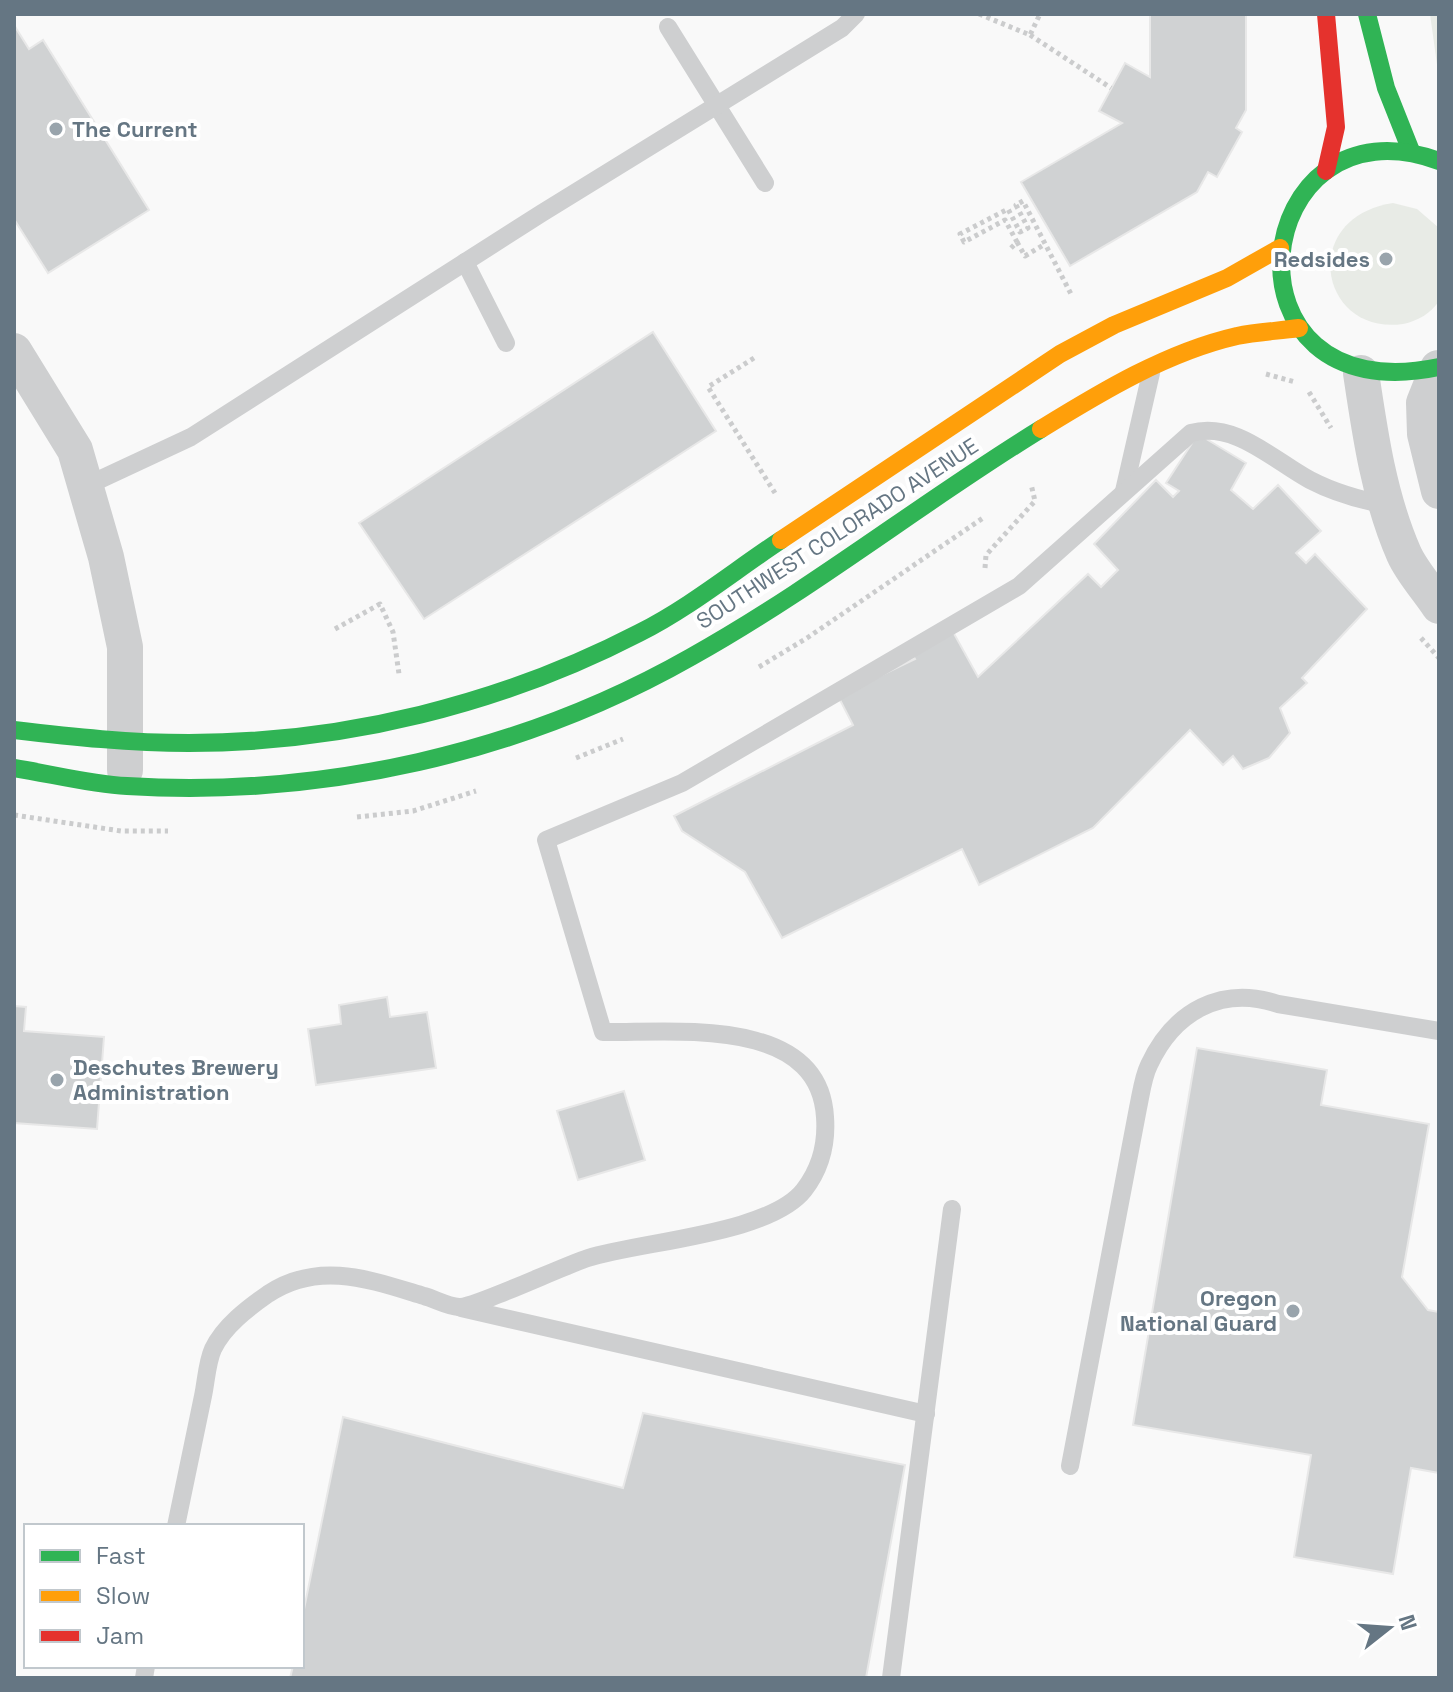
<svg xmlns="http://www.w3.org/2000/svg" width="1453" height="1692" viewBox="0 0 1453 1692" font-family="'Space Grotesk',sans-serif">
<rect width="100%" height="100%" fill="#f9f9f9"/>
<g fill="#e8ebe6">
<path d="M1430,14h9v65z"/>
<path d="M1393,203l24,6 22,19v73c-8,12 -21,20 -36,23 -83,12 -106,-106 -10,-121z"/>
</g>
<g fill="#d0d2d3" stroke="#e8e8e8" stroke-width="2">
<path d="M1150,14h96v96l-10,18 6,4 -25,45 -9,-5 -11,20 -127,74 -49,-84 101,-59 -23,-12 26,-48 25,14z"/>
<path d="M14,25l15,24 14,-9 106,170 -101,63 -34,-54z"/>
<path d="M653,332l63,99 -292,188 -65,-96z"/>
<path d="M1198,434l48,29 -15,27 22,19 25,-24 43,46 -25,22 10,10 9,-9 52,55 -65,69 5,5 -27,25 10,25 -21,25 -26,11 -10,-13 -10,9 -33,-35 -97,98 -114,57 -17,-36 -180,89 -37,-66 -63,-41 -8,-15 179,-91 -15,-29 77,-37 -4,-7 41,-22 26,47 110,-103 13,13 17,-17 -24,-26 62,-64 17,17 6,-6 -13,-8z"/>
<path d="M387,997l3,20 37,-5 9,56 -120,17 -8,-56 33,-5 -2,-19z"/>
<path d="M14,1006l12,1 -2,24 80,6 -7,92 -83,-6z"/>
<path d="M1197,1048l130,22 -6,35 108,19 -27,153 26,33 11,2v161l-28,-5 -18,106 -99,-17 17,-102 -178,-30z"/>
<path d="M624,1091l21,69 -67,20 -21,-69z"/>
<path d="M643,1413l262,52 -39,213h-576l3,-12h9v-47l41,-202 280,71z"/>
</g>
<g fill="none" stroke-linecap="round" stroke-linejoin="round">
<g stroke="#cbcccd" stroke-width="5" stroke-dasharray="4 4" stroke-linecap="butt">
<path d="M979,14l51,21 10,-21"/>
<path d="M1030,35l81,53"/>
<path d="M1017,242l8,14 20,-12"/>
<path d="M1011,248l6,-6 -12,-22 -41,22 -4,-8 48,-25 12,23 8,-4 -12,-23 7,-4 48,93"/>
<path d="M754,358l-46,29 67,106"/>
<path d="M1266,374l29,8"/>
<path d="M1309,392l22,36"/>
<path d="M985,568l1,-13 49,-54 -4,-17"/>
<path d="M335,629l45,-25 13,28 6,42"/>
<path d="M1421,638l18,20"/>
<path d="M759,667l48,-29 176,-120"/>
<path d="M576,758l47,-19"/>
<path d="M14,815l107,16h47"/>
<path d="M357,817l56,-6 63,-20"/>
</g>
<g stroke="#cecfd0" stroke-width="18">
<path d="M668,27l97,156"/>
<path d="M465,262l41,81"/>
<path d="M86,486l105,-49 351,-224 300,-185 14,-14"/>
<path d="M1124,491l27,-118"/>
<path d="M461,1308l465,106"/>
<path d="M1070,1466l68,-358c3,-14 5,-31 11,-43 25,-54 73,-80 129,-61l161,27"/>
<path d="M176,1526c9,-43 18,-87 27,-130 3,-14 4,-34 10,-47 11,-23 35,-41 55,-55 51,-34 103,-14 156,2 11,3 23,10 35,11 15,1 106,-42 129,-49 54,-17 182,-24 216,-68 17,-22 23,-46 21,-73 -6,-102 -152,-84 -222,-85l-57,-192 136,-57 337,-197 172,-153c44,-12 82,27 119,47 25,13 50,20 77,25"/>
<path d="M144,1678l2,-12"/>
<path d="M891,1678l61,-469"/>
</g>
<g stroke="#cecfd0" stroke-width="36">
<path d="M14,351l61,99 31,107 19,90v123"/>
<path d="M1438,368l-14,35 1,31 14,57"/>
<path d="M1361,373c9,61 18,124 43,181 8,18 24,35 35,52"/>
</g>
<g stroke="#30b455" stroke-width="18">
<path d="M1367,14l19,74 25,63"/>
<path d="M1439,161c-191,-70 -229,254 0,206"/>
<path d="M14,730c59,7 116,13 175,13 155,0 313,-39 450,-110 50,-25 95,-62 142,-93"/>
<path d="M14,768c38,6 75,16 113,18 195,12 395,-33 564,-129 122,-68 231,-155 350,-228"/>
</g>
<g stroke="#ff9f0a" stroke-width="18">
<path d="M1041,429c60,-37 126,-77 196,-93 20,-4 41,-5 62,-8"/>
<path d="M781,540l279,-186 54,-29 113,-47 53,-30"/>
</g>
<path stroke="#e5322d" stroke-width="18" d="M1326,14l10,113 -10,44"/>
</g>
<g fill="#99a4ac" stroke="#fff" stroke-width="3">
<circle cx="56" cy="129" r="8"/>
<circle cx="1386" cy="259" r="8"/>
<circle cx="57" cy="1080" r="8"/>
<circle cx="1293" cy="1311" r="8"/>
</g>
<g text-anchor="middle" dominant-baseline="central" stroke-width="8" stroke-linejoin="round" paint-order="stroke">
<g font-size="22" font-weight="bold" fill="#657683" stroke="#fff" text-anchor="start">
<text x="72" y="129">The Current</text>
<text x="1370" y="259" text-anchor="end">Redsides</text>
<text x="73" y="1067">Deschutes Brewery<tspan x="73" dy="25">Administration</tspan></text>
<text x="1277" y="1298" text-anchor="end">Oregon<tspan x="1277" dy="25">National Guard</tspan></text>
</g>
<g font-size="22" fill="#657683" stroke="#fff">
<text transform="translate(837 533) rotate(-33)">SOUTHWEST COLORADO AVENUE</text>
</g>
</g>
<rect width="1453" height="1692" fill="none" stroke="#657683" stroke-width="32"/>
<rect x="24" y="1524" width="280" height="144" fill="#ffffff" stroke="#c1c8cd" stroke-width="2"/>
<rect x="40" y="1550" width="40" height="12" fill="#30b455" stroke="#c1c8cd" stroke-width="2"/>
<text x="96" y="1564" font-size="24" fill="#657683">Fast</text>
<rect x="40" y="1590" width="40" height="12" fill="#ff9f0a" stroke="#c1c8cd" stroke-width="2"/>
<text x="96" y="1604" font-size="24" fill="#657683">Slow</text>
<rect x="40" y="1630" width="40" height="12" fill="#e5322d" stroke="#c1c8cd" stroke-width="2"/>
<text x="96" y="1644" font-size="24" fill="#657683">Jam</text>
<g transform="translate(1389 1628) rotate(73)" stroke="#ffffff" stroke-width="6" paint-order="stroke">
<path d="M0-6L14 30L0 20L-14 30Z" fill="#657683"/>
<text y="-12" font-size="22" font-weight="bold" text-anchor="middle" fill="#657683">N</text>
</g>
</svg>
